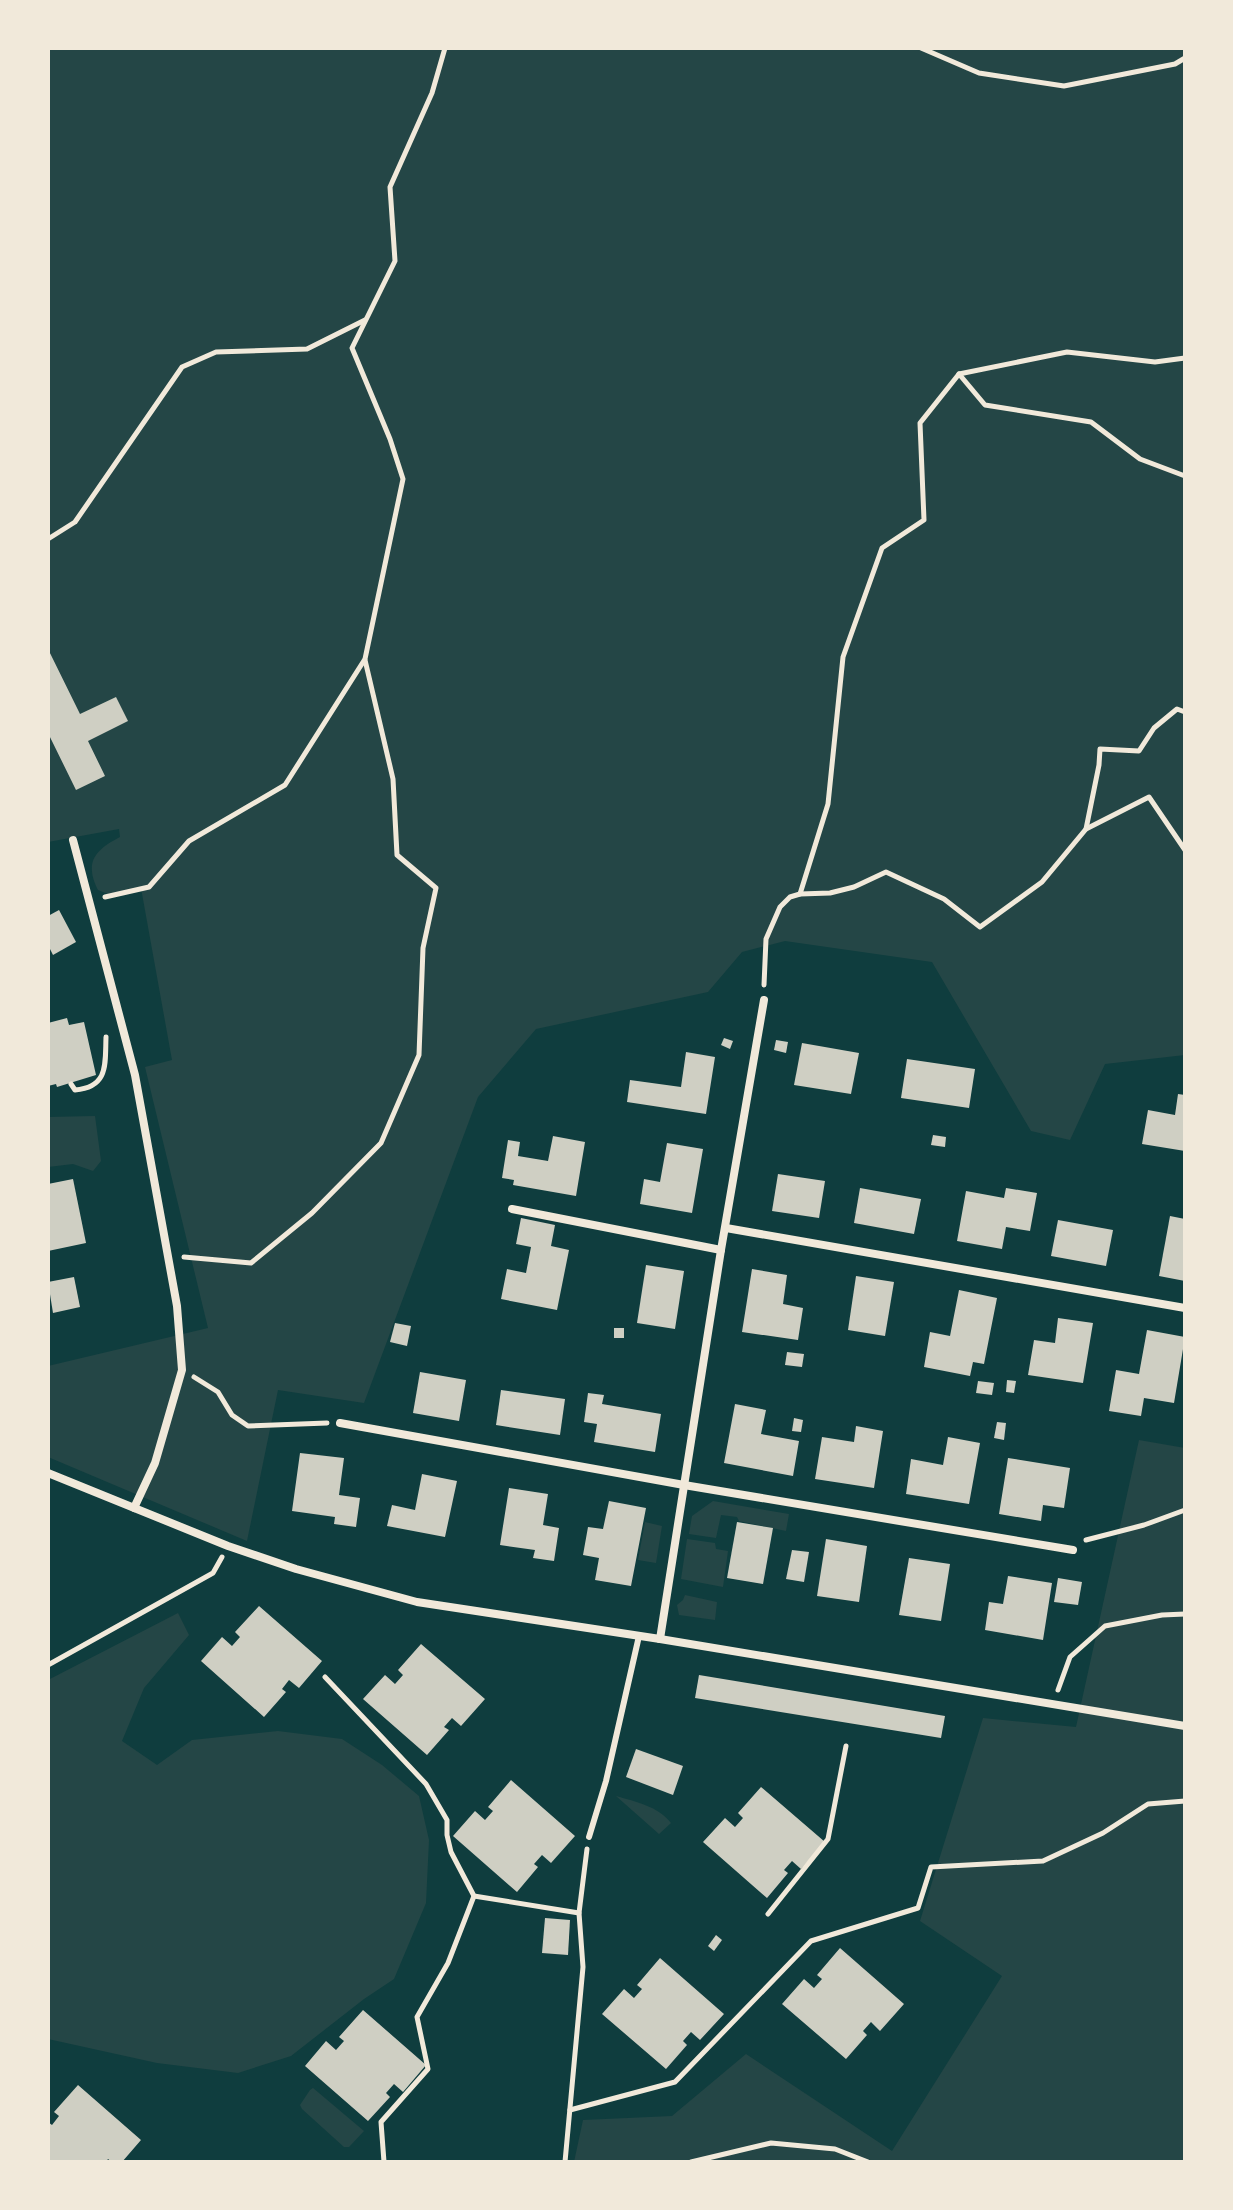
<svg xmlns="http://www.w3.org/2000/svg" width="1233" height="2210" viewBox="0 0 1233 2210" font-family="Signika,sans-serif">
<rect width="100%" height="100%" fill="#0f3d3e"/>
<g fill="#244646">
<path d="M48,48h1137v1007l-80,9 -35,76 -39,-9 -99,-169 -147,-21 -43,11 -34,40 -172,37 -58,68 -114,306 -86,-13 -31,151 -199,-84v-91l160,-38 -63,-261 27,-7 -31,-172 -33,6 -10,-4c-14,-28 -3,-40 22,-53l-1,-8 -71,13z"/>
<path d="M95,1116l6,45 -8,10 -20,-7 -25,3v-50z"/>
<path d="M1139,1440l46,8v714h-611l9,-42 89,-4 74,-62 146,97 110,-175 -82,-55 63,-203 93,9z"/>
<path d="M713,1501l76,13 -3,17 -47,-10 -2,-4 -16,-2 -5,23 -27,-4 3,-18z"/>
<path d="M645,1522l17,4 -6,37 -18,-3z"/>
<path d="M687,1539l28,4 1,6 12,2 -5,36 -42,-8z"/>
<path d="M685,1595l32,7 -2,18 -36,-5 -2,-10 6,-5z"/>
<path d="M178,1613l11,22 -45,53 -22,53 35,24 35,-25 86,-9 64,8 40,26 37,31 10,44 -3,63 -32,76 -30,20 -73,57 -53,17 -81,-10 -109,-24v-359z"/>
<path d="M616,1796c20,6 42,10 55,27l-12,11z"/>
<path d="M313,2088l51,43 -15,16h-5l-42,-38 -2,-4 10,-15z"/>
</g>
<g fill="#cfcfc3">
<path d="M48,649l32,65 36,-17 12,24 -40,20 17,35 -29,14 -28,-57z"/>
<path d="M59,910l17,32 -23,13 -5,-10v-29z"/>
<path d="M67,1018l2,7 15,-3 12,53 -39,12 -1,-3 -8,2v-63z"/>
<path d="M724,1038l9,3 -3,8 -9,-4z"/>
<path d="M776,1040l12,2 -2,11 -12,-3z"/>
<path d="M802,1043l57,10 -8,41 -57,-9z"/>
<path d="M686,1052l29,5 -9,57 -79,-12 3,-22 51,7z"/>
<path d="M907,1059l68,10 -6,39 -68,-10z"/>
<path d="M1178,1094l7,1v56l-43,-7 6,-34 27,5z"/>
<path d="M933,1135l13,2 -1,10 -14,-2z"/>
<path d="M553,1136l32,6 -9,54 -63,-11 1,-5 -12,-2 6,-38 12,2 -2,14 30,5z"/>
<path d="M667,1143l36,6 -11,64 -52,-9 4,-25 16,3z"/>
<path d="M778,1174l47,7 -6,37 -47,-7z"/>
<path d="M73,1179l13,64 -38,8v-67z"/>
<path d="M860,1188l61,11 -7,35 -60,-11z"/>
<path d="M1006,1188l31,5 -7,38 -24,-4 -4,22 -45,-8 9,-50 38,7z"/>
<path d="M1170,1216l15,3v62l-26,-5z"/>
<path d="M521,1218l34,7 -4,21 18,4 -12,60 -56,-11 6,-30 19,4 5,-26 -15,-3z"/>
<path d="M1058,1220l55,10 -7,36 -55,-10z"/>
<path d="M646,1265l38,6 -9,58 -38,-6z"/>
<path d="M752,1269l35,6 -4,29 20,4 -5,32 -56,-8z"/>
<path d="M856,1276l38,6 -9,54 -37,-6z"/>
<path d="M74,1277l6,30 -27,6 -5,-31z"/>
<path d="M959,1290l38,8 -13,66 -11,-2 -3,14 -46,-9 6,-35 20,4z"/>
<path d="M1058,1318l35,5 -10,60 -55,-8 6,-35 21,3z"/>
<path d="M395,1323l16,3 -4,20 -17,-4z"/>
<rect x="614" y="1328" width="10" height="10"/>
<path d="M1147,1330l38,7 -11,66 -30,-5 -3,18 -32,-5 7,-41 23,4z"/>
<path d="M787,1352l17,2 -2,13 -17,-2z"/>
<path d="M420,1372l46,8 -7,41 -46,-8z"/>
<path d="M1007,1380l9,1 -2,12 -8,-1z"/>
<path d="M978,1381l16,2 -2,12 -16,-2z"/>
<path d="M501,1390l64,9 -5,36 -64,-10z"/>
<path d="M588,1393l16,2 -2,9 59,10 -6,38 -61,-10 3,-18 -13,-2z"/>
<path d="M735,1404l31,6 -5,24 38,7 -6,35 -69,-13z"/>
<path d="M794,1418l9,2 -2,12 -9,-1z"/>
<path d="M997,1422l9,1 -2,17 -10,-2z"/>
<path d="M856,1426l27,5 -9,57 -59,-9 7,-42 32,5z"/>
<path d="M948,1437l32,6 -11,61 -63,-10 5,-35 32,6z"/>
<path d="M300,1453l44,5 -5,37 21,3 -4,29 -22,-3 1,-7 -43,-6z"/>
<path d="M1008,1458l62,10 -6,40 -21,-3 -2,16 -42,-7z"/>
<path d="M422,1474l35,7 -12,56 -58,-11 5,-21 23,5z"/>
<path d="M509,1488l39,6 -5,31 16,3 -5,33 -21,-3 2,-8 -35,-5z"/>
<path d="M609,1501l37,7 -15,78 -36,-6 4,-22 -16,-3 5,-28 15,2z"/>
<path d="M737,1522l36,6 -10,56 -36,-6z"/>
<path d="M826,1539l41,7 -8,56 -42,-6z"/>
<path d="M792,1550l17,2 -5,30 -18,-3z"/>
<path d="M909,1558l41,6 -9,57 -42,-6z"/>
<path d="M1008,1576l44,7 -9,57 -58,-10 4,-28 14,2z"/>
<path d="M1058,1578l24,4 -4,23 -24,-3z"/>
<path d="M259,1606l63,55 -23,27 -10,-8 -7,9 4,3 -22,25 -63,-56 21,-24 10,9 8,-9 -5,-5z"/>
<path d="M421,1644l64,55 -24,27 -9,-8 -8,9 5,3 -22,25 -64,-56 22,-24 10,9 8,-9 -5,-5z"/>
<path d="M699,1675l246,41 -4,22 -246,-40z"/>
<path d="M636,1749l47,17 -10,29 -47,-18z"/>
<path d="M511,1780l64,56 -24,27 -9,-8 -8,9 4,3 -21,25 -64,-56 22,-25 10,9 8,-9 -5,-4z"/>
<path d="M761,1787l64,55 -24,27 -9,-8 -8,9 4,3 -21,25 -64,-56 22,-24 10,9 8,-9 -5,-5z"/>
<path d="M545,1918l25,2 -2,35 -26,-2z"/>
<path d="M716,1935l6,5 -8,11 -6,-5z"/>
<path d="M840,1948l64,56 -24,27 -9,-9 -8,9 4,4 -21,24 -64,-55 22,-25 10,9 8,-9 -5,-4z"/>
<path d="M660,1958l64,56 -24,26 -9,-8 -8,9 4,4 -21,24 -64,-55 22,-25 10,9 8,-9 -5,-4z"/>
<path d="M363,2010l63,55 -23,27 -9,-8 -8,9 4,4 -22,24 -63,-55 21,-25 10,9 8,-9 -5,-4z"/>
<path d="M78,2085l63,55 -19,22h-10l-4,-3 -2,3h-58v-40l4,3 7,-9 -5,-4z"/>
</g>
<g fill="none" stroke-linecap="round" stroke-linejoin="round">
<g stroke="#f1e9da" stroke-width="5">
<path d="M921,48l58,25 85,13 111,-22 10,-6"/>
<path d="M959,374l26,31 106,17 49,37 45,17"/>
<path d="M48,539l27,-17 107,-155 34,-15 91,-3 58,-29"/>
<path d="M1086,829l13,-64 1,-16 39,2 15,-23 23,-19 8,3"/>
<path d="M800,894l28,-90 15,-147 39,-109 42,-28 -4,-97 39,-49 108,-22 88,10 30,-4"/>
<path d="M105,897l44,-10 40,-46 96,-56 80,-126 38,-180 -13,-40 -38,-91 43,-87 -5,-74 42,-94 13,-45"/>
<path d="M764,985l2,-46 14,-32 10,-10 10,-3 30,-1 24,-6 32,-15 58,27 36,28 62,-45 44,-53 63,-32 36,53"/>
<path d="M71,1084l4,6c34,-3 30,-26 31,-53"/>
<path d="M184,1257l67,6 61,-50 69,-70 38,-88 4,-107 13,-60 -39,-33 -4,-76 -28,-119"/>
<path d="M194,1377l24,15 14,23 16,11 79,-3"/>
<path d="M1086,1540l58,-15 41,-15"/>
<path d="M48,1665l165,-92 9,-16"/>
<path d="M325,1677l101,107 21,36v15l4,17 23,44 105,17"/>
<path d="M1058,1690l12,-33 35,-31 57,-11 23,-1"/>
<path d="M768,1914l60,-75 18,-93"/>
<path d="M570,2110l105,-28 136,-141 107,-33 13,-41 112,-6 60,-28 45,-29 37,-3"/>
<path d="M384,2162l-3,-40 47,-53 -11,-52 31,-54 26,-67"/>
<path d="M565,2162l18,-195 -4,-54 8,-64"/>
<path d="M691,2162l80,-19 64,6 33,13"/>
</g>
<path stroke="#f1e9da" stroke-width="6" d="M589,1837l17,-56 33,-145"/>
<g stroke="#f1e9da" stroke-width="8">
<path d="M73,840l62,235 42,231 5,64 -27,93 -21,45"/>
<path d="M512,1209l209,41"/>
<path d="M726,1228l459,80"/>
<path d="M340,1423l344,62 389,65"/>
<path d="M48,1473l180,73 68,23 121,33 243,37 525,87"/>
<path d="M660,1639l61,-389 43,-250"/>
</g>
</g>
<rect width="1233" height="2210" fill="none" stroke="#f1e9da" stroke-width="100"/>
</svg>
